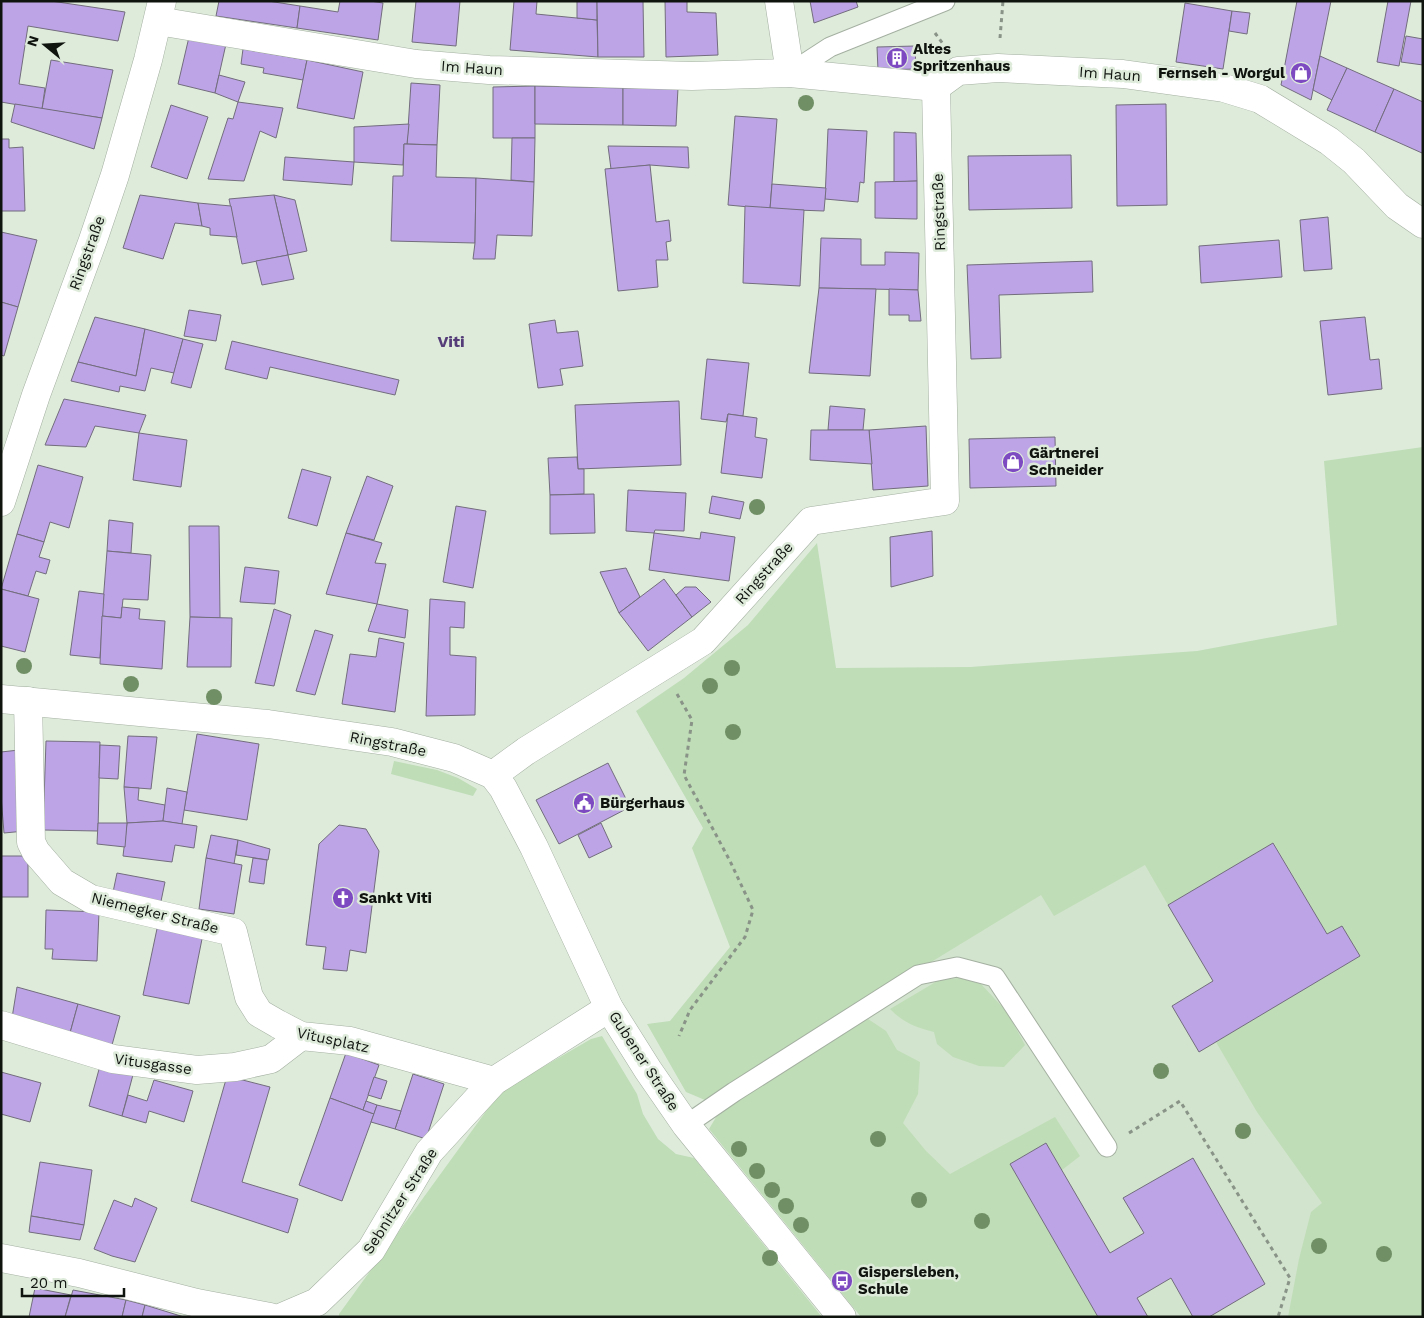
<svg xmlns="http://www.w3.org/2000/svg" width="1424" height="1318" viewBox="0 0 1424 1318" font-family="'Work Sans',sans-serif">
<rect width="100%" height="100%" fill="#deebdb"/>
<path fill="#d2e4cd" d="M1421,673l2,644h-501l-107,-367z"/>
<g fill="#bfddb7">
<path d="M1423,447v870h-135l11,-58 12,-47 11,-9 -65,-91 -41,-70 144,-86 -18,-30 -15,8 -53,-91 -106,62 -23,-40 -91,51 -13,-21 -336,205 -19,-8 -39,-68 23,-3 60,-74 -38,-99 11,-20 -67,-117 48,-33 64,-53 69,-82 19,125 134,-1 227,-16 140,-26 -13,-164z"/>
<path d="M394,761l43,9 21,8 19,11 -4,7 -82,-22z"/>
<path d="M960,978l21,6 26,28 18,33 -21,22 -25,-1 -26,-9 -16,-13 -3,-12c-19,-5 -30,-9 -44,-23l49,-29z"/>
<path d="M868,1019l18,12 11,19 23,12 -2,32 -15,29 23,28 24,23 105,-57 25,39 -18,14 -16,-27 -36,21 88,153h-237l-152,-188 19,-32z"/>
<path d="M602,1036l35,58 6,20 15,25 18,15 18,4 128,159h-483v-3l161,-222 91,-53z"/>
</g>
<g fill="#bca4e7" stroke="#736d7d">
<path d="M1,1h50l74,11 -7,29 -90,-15 -9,58 26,4 -3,21 -41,-7z"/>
<path d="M219,1h49l32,5 -3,22 -81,-12z"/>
<path d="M340,1h30l13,2 -5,37 -81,-12 3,-22 38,6z"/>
<path d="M416,1h44l-4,45 -44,-4z"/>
<path d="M514,1h23l-1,13 61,6 1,37 -88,-7z"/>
<path d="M577,1h20v19l-20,-2z"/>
<path d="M597,1h46l1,56h-46z"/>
<path d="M665,1h22v11l29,1 2,42 -52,2z"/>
<path d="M810,1h46l2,6 -44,16z"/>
<path d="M1297,1h34l-20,99 -30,-15z"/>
<path d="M1388,1h23l-12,65 -22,-4z"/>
<path d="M1185,3l47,8 -9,58 -47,-7z"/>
<path d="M1232,11l18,2 -3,21 -18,-3z"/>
<path d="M1406,36l17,3v26l-22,-3z"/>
<path d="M189,37l37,7 -11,49 -37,-9z"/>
<path d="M915,46l1,23 -38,1 -1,-23z"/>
<path d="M243,49l64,11 -4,20 -40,-7 1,-5 -23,-4z"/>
<path d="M1320,56l27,12 -15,32 -19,-10z"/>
<path d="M51,60l62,10 -11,48 -60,-9z"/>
<path d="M307,60l56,12 -9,47 -57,-11z"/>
<path d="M1347,68l47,21 -19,43 -48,-22z"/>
<path d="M219,75l26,7 -7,20 -23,-9z"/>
<path d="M411,83l29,2 -3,60 -30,-1z"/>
<path d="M535,86v52h-42v-51z"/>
<path d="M535,86l88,2v37l-88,-1z"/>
<path d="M623,88h55l-2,38 -53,-1z"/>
<path d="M1394,89l29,13v49l-1,2 -47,-21z"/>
<path d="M238,102l45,6 -7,30 -16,-7 -16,50 -36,-2 20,-61 5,1z"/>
<path d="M15,104l87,14 -8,31 -83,-27z"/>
<path d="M1166,104l1,101 -50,1 -1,-101z"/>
<path d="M171,105l37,12 -21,62 -36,-12z"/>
<path d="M735,116l42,3 -7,90 -42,-4z"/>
<path d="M409,124l-2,20h-3l-1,21 -49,-3v-35z"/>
<path d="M828,129l39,2 -3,52 -4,-1 -2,20 -33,-3z"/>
<path d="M894,132l22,1 1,48 -23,1z"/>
<path d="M512,138h23l-1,44 -23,-2z"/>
<path d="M1,139h8v9l14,-1 2,64h-24z"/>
<path d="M404,144l33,1 -1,32 40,1 -1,65 -84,-2 2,-65h10z"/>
<path d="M608,146l80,1 1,21 -39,-3 -39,4z"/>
<path d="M1071,155l1,53 -103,2 -1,-54z"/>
<path d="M285,157l69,5 -2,23 -69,-5z"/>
<path d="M650,165l6,57 13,-2 2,21 -5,1 2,18h-12l2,27 -40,4 -13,-122z"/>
<path d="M476,178l58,4 -2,54 -35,-1 -2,24h-22l2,-16z"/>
<path d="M917,181v38l-42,-1v-36z"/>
<path d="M772,184l54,4 -2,23 -54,-2z"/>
<path d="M140,195l58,8 4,23 -27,-3 -12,36 -40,-11z"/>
<path d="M274,195l21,5 12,51 -19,4z"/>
<path d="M274,195l14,60 -46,9 -13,-65z"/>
<path d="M198,203l33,3 6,31 -27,-2v-7l-8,-2z"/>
<path d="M745,206l59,4 -4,76 -57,-3z"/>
<path d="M1328,217l4,52 -28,2 -4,-51z"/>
<path d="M1,232l36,8 -19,67 -17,-5z"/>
<path d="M821,238l40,1v26h24v-13l34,1 -1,37 -99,-2z"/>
<path d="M1279,240l3,37 -81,6 -2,-37z"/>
<path d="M288,255l6,24 -32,6 -6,-24z"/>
<path d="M1092,261l1,31 -94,3 2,63 -30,1 -4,-94z"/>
<path d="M819,288l57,1 -6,87 -61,-3z"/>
<path d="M889,289l29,1 3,31h-12v-6h-20z"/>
<path d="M1,302l17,5 -14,49 -3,-1z"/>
<path d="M189,310l32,5 -5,26 -32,-5z"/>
<path d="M95,317l50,12 -9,47 -58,-14z"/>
<path d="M1365,317l5,43 9,-1 3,30 -54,6 -8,-74z"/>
<path d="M555,320l2,13 21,-2 5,35 -23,3 3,16 -25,3 -9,-64z"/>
<path d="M145,329l38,10 -9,34 -23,-5 -6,23 -25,-5 -1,6 -48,-11 7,-19 58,14z"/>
<path d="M183,339l20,5 -12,44 -20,-5z"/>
<path d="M232,341l167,39 -4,15 -125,-28 -3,12 -42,-10z"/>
<path d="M707,359l42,4 -6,53 -15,-2 -2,8 -25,-3z"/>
<path d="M64,399l82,16 -7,18 -44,-7 -9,21 -41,-2z"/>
<path d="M679,401l2,64 -103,4 -3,-64z"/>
<path d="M830,406l35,3 -2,21h-35z"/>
<path d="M728,414l29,4 -2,19 12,2 -5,39 -41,-5z"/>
<path d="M926,426l2,60 -55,4 -4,-60z"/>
<path d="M811,430h58l3,34 -62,-4z"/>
<path d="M139,433l48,7 -6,47 -48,-7z"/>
<path d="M1055,437l1,49 -86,2 -1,-49z"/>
<path d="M577,457l1,12h6v25l-34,1 -2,-37z"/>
<path d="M38,465l45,12 -14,51 -19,-6 -6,20 -27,-8z"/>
<path d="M302,469l29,8 -14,49 -29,-8z"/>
<path d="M367,476l26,10 -19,54 -28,-7z"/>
<path d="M628,490l58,3 -2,38 -29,-1 -1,3 -28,-2z"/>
<path d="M594,494l1,39 -45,1v-39z"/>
<path d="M712,496l32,6 -4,17 -31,-6z"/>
<path d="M456,506l30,5 -13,77 -30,-6z"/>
<path d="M109,520l24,3 -2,30 -24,-2z"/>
<path d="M189,526h30l1,92 -30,-1z"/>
<path d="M932,531l1,45 -42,11 -1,-50z"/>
<path d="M701,532l34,5 -6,44 -80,-11 5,-37 46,6z"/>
<path d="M346,533l36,10 -7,20 11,1 -9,40 -51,-10z"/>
<path d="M17,534l27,8 -5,15 11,3 -4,14 -10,-3 -8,25 -27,-7z"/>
<path d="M107,551l44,4 -3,45 -25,-1 -2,19 -19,-2z"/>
<path d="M245,567l34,4 -4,33 -35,-2z"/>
<path d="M626,568l14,29 -21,16 -19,-41z"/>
<path d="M664,579l28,38 -44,34 -29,-38z"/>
<path d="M685,587h11l15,15 -19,15 -16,-22z"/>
<path d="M1,589l38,10 -14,53 -24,-6z"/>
<path d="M79,591l25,3 -4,64 -30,-3z"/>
<path d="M430,599l35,3 -1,26 -14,-1v28l26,2 -1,58 -49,1z"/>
<path d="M377,604l31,6 -3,28 -37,-7z"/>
<path d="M122,607l18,2 -1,10 26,2 -3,48 -62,-5 2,-48 19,2z"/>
<path d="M274,609l17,6 -17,71 -19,-3z"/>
<path d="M190,617l42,1 -1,49h-44z"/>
<path d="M315,630l18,5 -18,60 -19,-4z"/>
<path d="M379,638l25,5 -9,69 -53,-8 8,-50 26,3z"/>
<path d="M197,734l62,10 -12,76 -63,-10z"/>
<path d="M128,736l29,1 -6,52 -27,-2z"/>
<path d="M46,741l54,1 -2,89 -55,-1z"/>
<path d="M100,745l20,1 -2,33 -19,-1z"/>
<path d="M19,750l6,81 -21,2 -3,-37v-44z"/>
<path d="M608,763l22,44 -71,37 -23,-44z"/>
<path d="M124,787l15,1 -1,12 27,5 -2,16 -36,2z"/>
<path d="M167,788l20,4 -5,32 -19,-3z"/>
<path d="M163,821l34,5 -3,22 -19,-3 -3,17 -49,-6 4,-33z"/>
<path d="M98,823h29l-2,24 -28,-3z"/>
<path d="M601,823l11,24 -23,11 -11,-23z"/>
<path d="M339,825l27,4 13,22 -13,102 -16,-3 -3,21 -24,-2 3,-22 -20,-2 13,-101z"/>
<path d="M211,835l27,5 -4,24 -28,-6z"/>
<path d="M238,840l32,9 -2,11 -32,-5z"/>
<path d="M1273,843l54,91 15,-8 18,30 -161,96 -27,-46 41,-25 -45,-76z"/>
<rect x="1" y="856" width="27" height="41"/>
<path d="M206,858l36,7 -8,49 -35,-5z"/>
<path d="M253,858l14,2 -3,24 -15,-2z"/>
<path d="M117,873l48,9 -5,24 -48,-9z"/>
<path d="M46,910l53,2 -2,49 -45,-2 1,-10h-8z"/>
<path d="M158,924l45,10 -14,70 -46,-9z"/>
<path d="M17,987l61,17 -8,29 -58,-15z"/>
<path d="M78,1004l42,12 -8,29 -42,-12z"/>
<path d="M346,1053l33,12 -16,45 -33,-12z"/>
<path d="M101,1062l33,9 -12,45 -33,-10z"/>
<path d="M1,1072l40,11 -11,39 -29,-8z"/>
<path d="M413,1074l31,10 -18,55 -31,-10z"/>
<path d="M227,1076l43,11 -28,95 56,17 -10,34 -97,-32z"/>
<path d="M374,1077l13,4 -6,18 -13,-4z"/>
<path d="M154,1080l39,11 -9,31 -35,-11 -3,12 -24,-7 6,-21 19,6z"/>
<path d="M330,1098l44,16 -32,87 -43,-16z"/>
<path d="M366,1101l11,4 -3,9 -11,-4z"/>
<path d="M377,1105l24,6 -6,18 -24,-7z"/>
<path d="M1046,1143l64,110 34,-20 -21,-35 70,-40 72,126 -56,33h-16l-22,-39 -34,20 11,19h-50l-88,-153z"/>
<path d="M40,1162l52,8 -8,55 -53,-9z"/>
<path d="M135,1198l22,10 -22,54 -23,-6 -18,-7 20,-49 18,7z"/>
<path d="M31,1216l53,9 -4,15 -51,-8z"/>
<path d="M35,1288l36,7 -6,22h-36z"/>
<path d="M73,1290l53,10 -4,17h-57z"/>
<path d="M126,1300l19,5 -3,12h-20z"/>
<path d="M145,1305l39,12h-42z"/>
</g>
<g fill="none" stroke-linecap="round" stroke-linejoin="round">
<g stroke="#a4b0a1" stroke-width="21">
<g id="lane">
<path d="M790,73l40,-26 115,-46"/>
<path d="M686,1125l48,-33 184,-117 39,-8 38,10 112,170"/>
</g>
</g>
<g stroke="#a4b0a1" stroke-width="29">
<g id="street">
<path d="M779,1l11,72"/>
<path d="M158,21l258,43 73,6 203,6 98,-3 146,14"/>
<path d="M936,87l22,-16 40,-3 125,6 101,14 36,11 69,42 25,20 43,45 26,18"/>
<path d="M28,701l3,141 5,10 26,30 29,17 142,33 16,65 10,16 19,11 23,12 49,5 144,40"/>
<path d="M493,775l33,-24 177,-110 108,-120 134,-20 -9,-414"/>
<path d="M1,1025l112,34 84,11 38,-3 36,-8 30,-23"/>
<path d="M1,1258l78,15 118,30 73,14"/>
<path d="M282,1317l35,-15 54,-52 58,-98 65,-71 115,-73"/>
</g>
</g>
<g stroke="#a4b0a1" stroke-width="29">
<g id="secondary">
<path d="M1,502l35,-107 57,-155 22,-65 33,-115 14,-59"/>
<path d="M1,699l267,25 124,18 62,16 39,17 10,13 31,59 75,161 39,62 38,55 156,192"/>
</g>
</g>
<g stroke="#899387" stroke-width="3" stroke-dasharray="4 4" stroke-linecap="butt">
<path d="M935,33l8,11"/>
<path d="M1000,38l3,-37"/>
<path d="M677,694l15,26 -8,55 46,86 23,49 -8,27 -55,73 -11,26"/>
<path d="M1129,1133l51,-32 110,177 -12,39"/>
</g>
<use href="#lane" stroke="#fff" stroke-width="19"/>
<use href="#street" stroke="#fff" stroke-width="28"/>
<use href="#secondary" stroke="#fff" stroke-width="28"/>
</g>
<g fill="#718f65">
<circle cx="806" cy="103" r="8"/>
<circle cx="757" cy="507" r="8"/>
<circle cx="24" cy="666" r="8"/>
<circle cx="732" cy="668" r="8"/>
<circle cx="131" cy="684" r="8"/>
<circle cx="710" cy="686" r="8"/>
<circle cx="214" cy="697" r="8"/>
<circle cx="733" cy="732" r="8"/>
<circle cx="1161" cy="1071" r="8"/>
<circle cx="1243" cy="1131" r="8"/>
<circle cx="878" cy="1139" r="8"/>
<circle cx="739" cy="1149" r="8"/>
<circle cx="757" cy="1171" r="8"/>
<circle cx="772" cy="1190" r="8"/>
<circle cx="919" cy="1200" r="8"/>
<circle cx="786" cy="1206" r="8"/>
<circle cx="982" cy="1221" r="8"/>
<circle cx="801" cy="1225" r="8"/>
<circle cx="1319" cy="1246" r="8"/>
<circle cx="1384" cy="1254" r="8"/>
<circle cx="770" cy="1258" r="8"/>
</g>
<defs>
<g id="building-disc" transform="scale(1.125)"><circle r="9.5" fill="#7e4ac2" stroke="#deebdb"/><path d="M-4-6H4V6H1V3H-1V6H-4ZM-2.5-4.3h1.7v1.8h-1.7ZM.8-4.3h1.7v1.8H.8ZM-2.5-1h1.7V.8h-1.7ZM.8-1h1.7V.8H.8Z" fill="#fff"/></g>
<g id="shop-disc" transform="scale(1.125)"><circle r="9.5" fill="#7e4ac2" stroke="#deebdb"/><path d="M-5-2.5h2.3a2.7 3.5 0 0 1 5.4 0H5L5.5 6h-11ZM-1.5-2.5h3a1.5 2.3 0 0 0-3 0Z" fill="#fff"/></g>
<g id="civic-disc" transform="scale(1.125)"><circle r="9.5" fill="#7e4ac2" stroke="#deebdb"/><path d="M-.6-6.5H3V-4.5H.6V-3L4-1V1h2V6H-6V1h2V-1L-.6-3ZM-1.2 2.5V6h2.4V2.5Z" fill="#fff"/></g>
<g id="church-disc" transform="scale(1.125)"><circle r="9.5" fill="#7e4ac2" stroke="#deebdb"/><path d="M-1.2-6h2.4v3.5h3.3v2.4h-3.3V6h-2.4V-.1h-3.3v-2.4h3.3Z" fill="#fff"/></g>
<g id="bus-disc" transform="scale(1.125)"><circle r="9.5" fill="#7e4ac2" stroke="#deebdb"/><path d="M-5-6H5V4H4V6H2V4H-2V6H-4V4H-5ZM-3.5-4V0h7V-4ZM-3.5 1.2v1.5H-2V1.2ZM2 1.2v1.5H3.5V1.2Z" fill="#fff"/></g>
</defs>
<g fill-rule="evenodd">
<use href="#building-disc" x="897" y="58"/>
<use href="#shop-disc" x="1301" y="73"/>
<use href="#shop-disc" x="1013" y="462"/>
<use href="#civic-disc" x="584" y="803"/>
<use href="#church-disc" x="343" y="898"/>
<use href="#bus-disc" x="842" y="1281"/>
</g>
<g text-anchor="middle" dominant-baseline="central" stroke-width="5" stroke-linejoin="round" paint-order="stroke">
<g font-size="15" font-weight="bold" fill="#10140f" stroke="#deebdb" text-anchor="start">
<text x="913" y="49">Altes<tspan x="913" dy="17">Spritzenhaus</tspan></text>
<text x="1285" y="73" text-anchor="end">Fernseh - Worgul</text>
<text x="1029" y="453">Gärtnerei<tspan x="1029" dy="17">Schneider</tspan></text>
<text x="600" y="803">Bürgerhaus</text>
<text x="359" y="898">Sankt Viti</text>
<text x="858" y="1272">Gispersleben,<tspan x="858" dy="17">Schule</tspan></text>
</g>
<g font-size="15" fill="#10140f" stroke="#deebdb">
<text transform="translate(472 68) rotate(4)">Im Haun</text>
<text transform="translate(1110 74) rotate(4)">Im Haun</text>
<text transform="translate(939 212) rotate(-92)">Ringstraße</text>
<text transform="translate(87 253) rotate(-70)">Ringstraße</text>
<text transform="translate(764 573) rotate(-48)">Ringstraße</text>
<text transform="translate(388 744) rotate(11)">Ringstraße</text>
<text transform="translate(155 913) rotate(14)">Niemegker Straße</text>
<text transform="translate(333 1040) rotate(12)">Vitusplatz</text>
<text transform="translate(644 1061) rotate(57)">Gubener Straße</text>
<text transform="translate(153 1064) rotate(8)">Vitusgasse</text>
<text transform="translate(400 1201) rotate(-57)">Sebnitzer Straße</text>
</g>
<g font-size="16" font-weight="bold" fill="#543c78" stroke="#deebdb">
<text x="451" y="341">Viti</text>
</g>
</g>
<rect width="1424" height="1318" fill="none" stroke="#10140f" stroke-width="5"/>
<g transform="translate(45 45) rotate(288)" stroke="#deebdb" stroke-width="4" paint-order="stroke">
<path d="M0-4L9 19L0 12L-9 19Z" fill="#10140f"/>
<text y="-8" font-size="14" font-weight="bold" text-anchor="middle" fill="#10140f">N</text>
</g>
<path d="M22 1288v8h102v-8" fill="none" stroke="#10140f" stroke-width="2.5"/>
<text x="30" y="1288" font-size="15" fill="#10140f" stroke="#deebdb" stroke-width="4" paint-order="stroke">20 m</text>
</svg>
